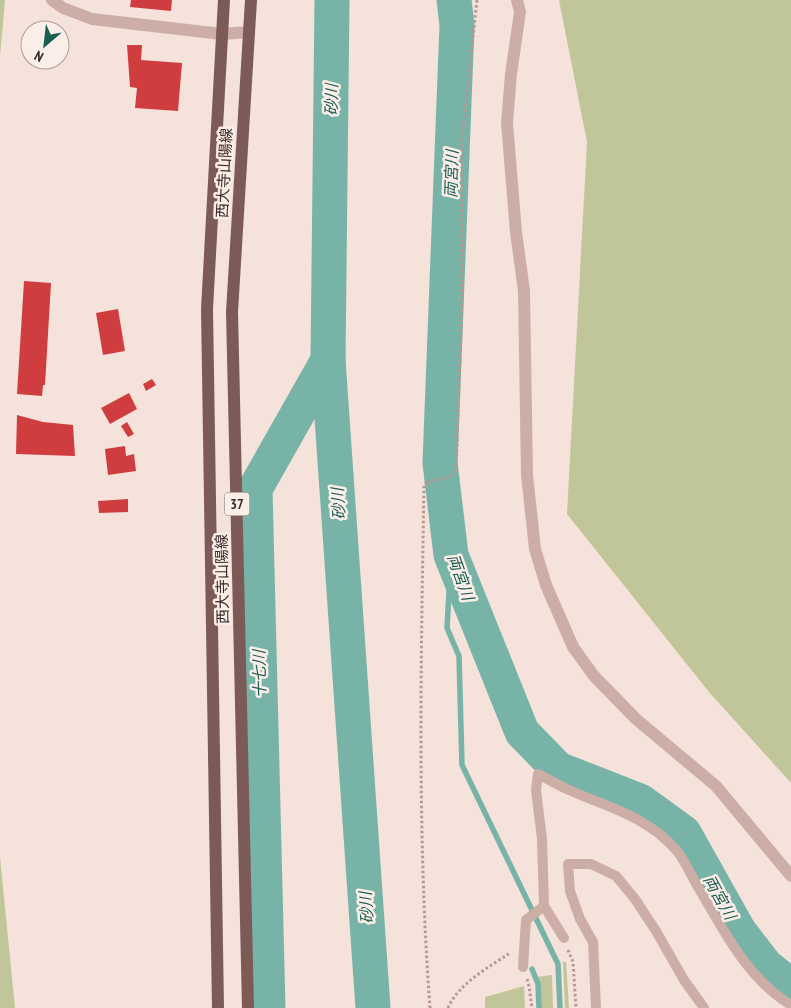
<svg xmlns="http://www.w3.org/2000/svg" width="791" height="1008" viewBox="0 0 791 1008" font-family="'PT Sans Narrow','Noto Sans JP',sans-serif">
<rect width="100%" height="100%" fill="#f4e2db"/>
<g fill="#c1c59a">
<path d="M0,0h5l-5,56z"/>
<path d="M559,0h232v783l-82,-91 -142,-178 20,-372z"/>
<path d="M0,857l15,151h-15z"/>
<path d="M563,962h3l3,46h-4z"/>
<path d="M552,975l1,33h-13l-4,-31z"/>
<path d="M524,986l1,22h-40v-11z"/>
</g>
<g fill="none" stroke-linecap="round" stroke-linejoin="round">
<g stroke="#77b4a7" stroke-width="5.5">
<path d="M451,555l-4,73 12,28 3,109 96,199 2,44"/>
<path d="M532,969l6,15 1,24"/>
</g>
<g stroke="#77b4a7" stroke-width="35">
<path d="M332,0l-4,360 45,648"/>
<path d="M454,0l3,25 -17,438 11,92 71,177 36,37 82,32 44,32 55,98 27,35 25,20"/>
<path d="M268,1008l-13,-519 73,-129"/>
</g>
</g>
<g fill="#d03d3f">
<path d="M131,0h41l-1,11 -41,-4z"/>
<path d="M127,45h15l-1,15 41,3 -4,48 -43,-3 2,-20 -7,-1z"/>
<path d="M24,281l27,2 -6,102h-2l-1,11 -25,-2z"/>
<path d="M118,309l7,42 -22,4 -7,-42z"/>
<path d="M152,379l4,6 -10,6 -3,-7z"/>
<path d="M129,393l8,16 -27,15 -9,-16z"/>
<path d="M17,415l26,7 30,3 2,31 -59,-2z"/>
<path d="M127,422l7,12 -6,3 -7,-11z"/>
<path d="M125,446l1,10 8,-2 2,17 -28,4 -3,-26z"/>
<path d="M128,499v13l-29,1 -1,-12z"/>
</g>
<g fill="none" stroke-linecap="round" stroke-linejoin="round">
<g stroke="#b99790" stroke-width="3" stroke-dasharray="2.5 2.5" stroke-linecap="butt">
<path d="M568,950l5,12 3,46"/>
<path d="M527,979l2,7 3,22"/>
<path d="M430,1008c-13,-174 -9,-349 -6,-524l32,-10 6,-174v-161l15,-139"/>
<path d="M448,1008c10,-24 41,-41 62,-55"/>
</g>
<g stroke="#cdaea6" stroke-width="10">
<path d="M544,906l-2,-67 -6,-49 2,-16c10,5 20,11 31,16 40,18 78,26 108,61 8,10 14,24 21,36 25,42 49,92 93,118"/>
<path d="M523,967l3,-47 18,-14 20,32"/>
<path d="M596,1008l-3,-66 -13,-23 -10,-28 -2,-27h23l25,12 19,23 21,32 28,49 20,28"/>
</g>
<g stroke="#cdaea6" stroke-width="12">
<path d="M52,0l11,8 29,11 130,15 27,-2"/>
<path d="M517,0l3,12 -9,62 -4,49 9,109 8,59 3,184 8,74 11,36 27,62 21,29 42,43 80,67 75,90"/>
</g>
<g stroke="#7c5a57" stroke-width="12">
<path d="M218,1008l-11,-699 17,-309"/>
<path d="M248,1008l-16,-696 19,-312"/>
</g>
</g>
<g text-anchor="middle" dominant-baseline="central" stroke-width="5" stroke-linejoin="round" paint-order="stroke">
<rect fill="#fbede8" stroke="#736361" stroke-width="1" x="224.5" y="492.5" width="25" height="23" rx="4"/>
<g font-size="14" font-weight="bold" fill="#392827">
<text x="237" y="504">37</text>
</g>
<g font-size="15" fill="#392827" stroke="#fbede8">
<text transform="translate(224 173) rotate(-87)">西大寺山陽線</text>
<text transform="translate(222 579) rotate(-91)">西大寺山陽線</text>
</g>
<g font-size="16" font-style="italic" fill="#195e51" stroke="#fbede8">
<text transform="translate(331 100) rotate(-89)">砂川</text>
<text transform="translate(451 174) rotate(-88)">両宮川</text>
<text transform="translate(338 504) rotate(-94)">砂川</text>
<text transform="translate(461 577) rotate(70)">両宮川</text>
<text transform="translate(259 674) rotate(-91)">十七川</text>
<text transform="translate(720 897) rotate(61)">両宮川</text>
<text transform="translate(366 908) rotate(-94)">砂川</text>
</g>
</g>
<g transform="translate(45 45) rotate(208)"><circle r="24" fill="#fbede8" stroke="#ad9e9b"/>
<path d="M0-4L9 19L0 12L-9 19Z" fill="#195e51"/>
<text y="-8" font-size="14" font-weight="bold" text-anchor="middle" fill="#392827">N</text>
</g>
</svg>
